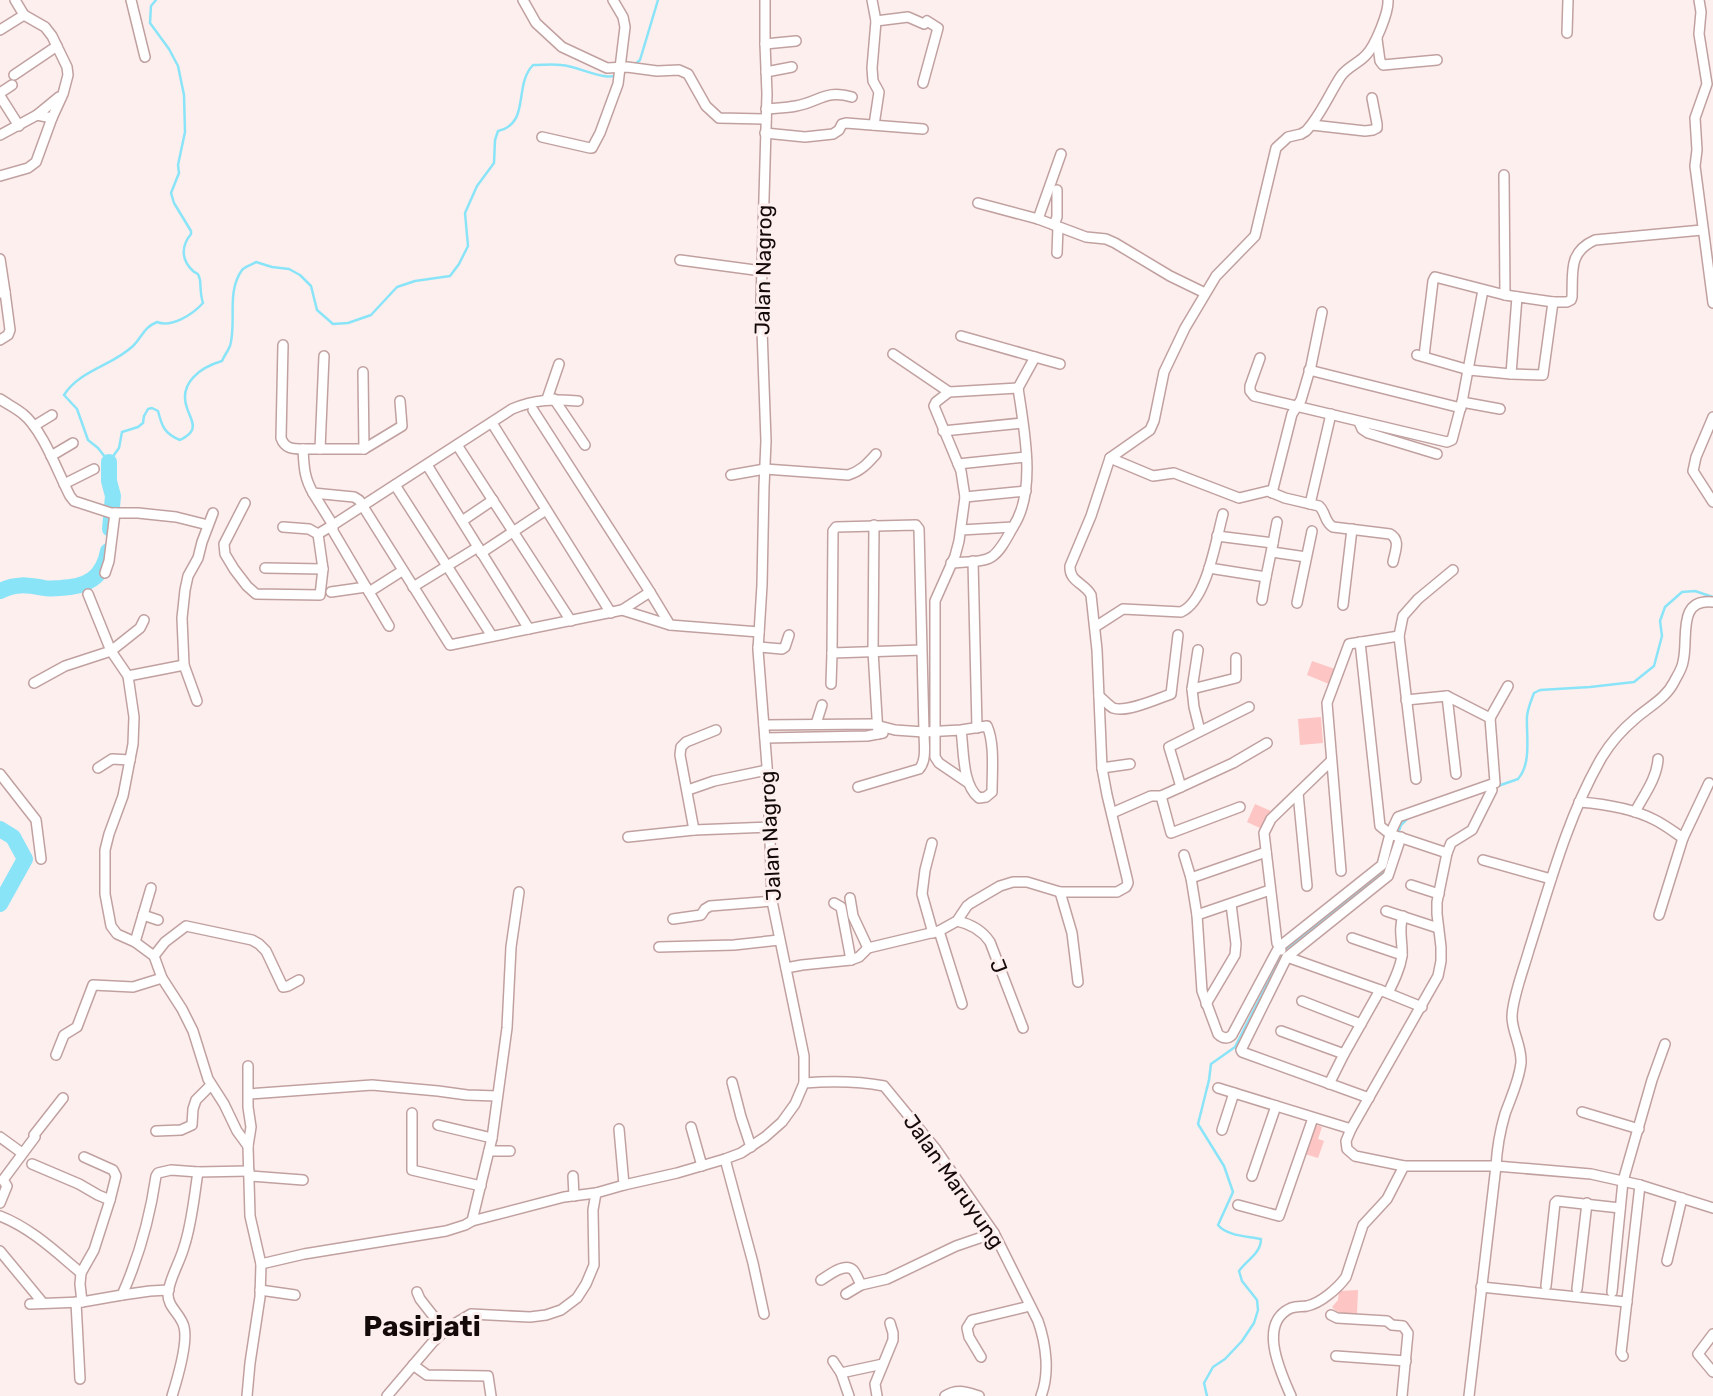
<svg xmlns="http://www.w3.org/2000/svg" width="1713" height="1396" viewBox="0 0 1713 1396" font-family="Rubik,sans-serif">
<rect width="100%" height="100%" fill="#fdefee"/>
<g fill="#fdc5c3">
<path d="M1312,661l23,8 -6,15 -22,-9z"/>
<path d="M1321,717l2,26 -23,2 -2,-26z"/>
<path d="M1255,804l16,7 -9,18 -15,-7z"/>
<path d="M1314,1124l8,3 -4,12 6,2 -6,17 -13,-4z"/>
<path d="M1358,1290l-1,24c-9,-1 -19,1 -25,-7l6,-7 1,-9z"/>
</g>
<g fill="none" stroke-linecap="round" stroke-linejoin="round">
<g stroke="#8ae4f8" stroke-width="2.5">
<path d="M156,0l-5,6 -1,17 19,26 9,17 6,29 1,37 -7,33 1,8 -8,20 3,10 17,28v3c-10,12 -10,26 2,37 5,4 5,1 7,9 1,8 0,14 3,23 -10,11 -31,25 -46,19 -14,6 -14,14 -24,24 -21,20 -53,24 -69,49l13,14 11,31 10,8 11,14 10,-14 3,-16 16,-5 5,-4 1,-7 4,-7 4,-1 6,3c4,16 7,23 22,29 4,-2 10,-5 12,-10 3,-7 -3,-15 -5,-22 -9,-25 14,-41 35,-47 2,-5 6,-10 8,-15 7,-24 -4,-54 12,-76 3,-4 10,-5 14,-8l16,5 17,2 11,6 11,11 6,24 16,14 15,-1 23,-8 26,-28 18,-6 35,-5 9,-12 9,-18 -3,-33 12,-27 17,-23 1,-23 3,-9c33,-8 15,-45 35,-66 10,0 19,-1 28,0 24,2 48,22 68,4"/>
<path d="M634,65l6,-5 18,-60"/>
<path d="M1498,786l20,-7c14,-16 8,-44 9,-63 1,-8 4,-15 7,-23l6,-3 50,-3 44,-5 20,-16 8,-30 -2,-15 5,-14 17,-15 13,-1 18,6"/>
<path d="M1390,857l11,-32 8,-8"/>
<path d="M1207,1396l-3,-13 9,-16 12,-8 17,-18 12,-18 4,-13 -1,-10 -15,-19 -3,-10c8,-11 22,-18 22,-32 -14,-3 -34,-3 -43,-14l15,-33 -9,-26 -26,-42 11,-44 2,-16 24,-17 46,-90 6,-9 96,-75 4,-6"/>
</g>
<g stroke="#8ae4f8" stroke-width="16">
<path d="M109,462v19l4,15 -3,33"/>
<path d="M0,591c16,-8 27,-6 44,-3 5,1 11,0 16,0 27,-1 43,-10 48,-37"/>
<path d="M0,829l13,8 12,22 -25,45"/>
</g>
<g stroke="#c1a1a0" stroke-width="12">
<g id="minor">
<path d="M131,0l14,57"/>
<path d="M523,0l13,23 26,24 45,21 20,-1 30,4 22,-1 9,4 18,32 13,12 47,1"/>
<path d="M872,0l4,21 -4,47 1,13 6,11 -5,33"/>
<path d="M1699,0l2,12 -2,22 8,50 -12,34 2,32 -2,16 18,137"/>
<path d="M876,21l32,-4 16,7 3,-3 11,7 -15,55"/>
<path d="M0,30l24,-15 -9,-15"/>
<path d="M1567,33l1,-33"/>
<path d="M1377,39l3,22 3,4 54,-5"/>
<path d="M765,44l31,-3"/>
<path d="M766,72l26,-5"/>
<path d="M14,75l43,-29"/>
<path d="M0,93l12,-8"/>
<path d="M0,96l19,30"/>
<path d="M766,109c10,-1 20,-1 30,-3 23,-4 30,-17 56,-9"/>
<path d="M37,115l22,-18"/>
<path d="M1312,125l53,6 8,-1 4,-2v-4l-5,-26"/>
<path d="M765,133l40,4 28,-3 6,-4 3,-6 4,-1 77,6"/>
<path d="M0,135l37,-20 15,3"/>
<path d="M542,137l48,11h2l8,-15 18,-49 7,-57 -2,-10 -10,-17"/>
<path d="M1504,175l1,120"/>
<path d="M0,176l28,-8 8,-6 16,-44 11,-24 5,-19 -1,-8 -15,-31 -7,-9 -21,-12"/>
<path d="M978,203l60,16 48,18 20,2 9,4 55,33 35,17"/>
<path d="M1038,219l23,-65"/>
<path d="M1054,225l3,-8v-27"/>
<path d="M1057,253l1,-26"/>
<path d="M0,259l5,33"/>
<path d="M680,260l82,11"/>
<path d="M0,293l5,-1 5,38 -2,5 -8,5"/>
<path d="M961,336l74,21 -17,31"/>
<path d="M283,345l-2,93c4,11 12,11 22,11"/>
<path d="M893,354l56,38"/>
<path d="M1417,355l52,15 42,4 32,1 10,-73"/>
<path d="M324,356l-4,93h-17c1,18 1,28 10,44l41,4 5,3 91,145 172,-35 48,15 89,7"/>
<path d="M1424,356l9,-75 2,-4 70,18 48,7h14l4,-2 1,-3c1,-25 -4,-45 23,-57l107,-10"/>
<path d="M1035,357l25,7"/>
<path d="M1260,358l-10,28v5l4,5 193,46 5,-2 10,-38 21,-112"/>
<path d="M1309,370l152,38"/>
<path d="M363,372l1,77"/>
<path d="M1511,374l6,-77"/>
<path d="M0,399c7,5 16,9 23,15 20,16 35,59 47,82l4,5 37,12h27l38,4 32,8"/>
<path d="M547,399l12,-35"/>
<path d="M554,399l31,46"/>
<path d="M1462,402l38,7"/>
<path d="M533,410l117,182"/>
<path d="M1713,417l-17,40 -3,14 20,31"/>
<path d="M1359,422l3,7 6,4 69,21"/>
<path d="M492,423l119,190"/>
<path d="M34,426l18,-11"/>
<path d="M943,431l79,-8"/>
<path d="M457,445l114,176"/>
<path d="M320,449h44l38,-23 -2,-25"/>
<path d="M51,456l22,-13"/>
<path d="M1110,458l43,18 21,-3 65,25 29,-7 17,7 34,8c7,6 5,16 14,21l57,7c11,6 5,17 3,28"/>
<path d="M958,464l68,-7"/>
<path d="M427,465l102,164"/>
<path d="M731,475l34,-6 83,6c13,-4 19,-11 28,-21"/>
<path d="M64,484l30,-15"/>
<path d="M395,485l97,151"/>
<path d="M1272,493l20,-79 9,-14 10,-34 11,-54"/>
<path d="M965,497l61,-6"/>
<path d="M245,503l-21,41 1,10 9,15 13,17 9,8 64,1 3,-26 -5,-35 15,-9 -20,-32"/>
<path d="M1310,504l21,-90"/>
<path d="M462,521l31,-21"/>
<path d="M874,525l-1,126 5,83"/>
<path d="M283,527l26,2 9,5"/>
<path d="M961,530l52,-3c24,-36 11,-98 5,-139l-69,4 -13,10 -2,4 27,65 4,26 -6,44 -4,15 -20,45v156l4,6 28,19"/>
<path d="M1273,543l4,-21"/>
<path d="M1272,552l34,5"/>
<path d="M481,553l65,-43"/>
<path d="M973,561l4,167"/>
<path d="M951,563c41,-3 42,1 62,-36"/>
<path d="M265,568l58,1"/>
<path d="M1209,568l57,9 7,-34 -56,-7"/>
<path d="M105,573l4,-12 6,-48"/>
<path d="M413,587l65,-40"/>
<path d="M331,592l35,-5"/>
<path d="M369,592l33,-21"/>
<path d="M88,594l23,57 17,25 6,41 -1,27 -10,52 -14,38 -4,16v44l6,32 6,8 18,8 19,14 8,22 20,31 11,22 15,48 16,25 13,27 11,15"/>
<path d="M1262,600l4,-23"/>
<path d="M1297,603l15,-72"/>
<path d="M1343,605l9,-76"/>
<path d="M622,610l28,-18 20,33"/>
<path d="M389,626l-56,-95v-6l179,-116c24,-10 41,-10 66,-8"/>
<path d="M1095,627l28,-18 58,3c26,-11 35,-73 42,-98"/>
<path d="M1360,642l20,184 10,8 57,19"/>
<path d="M758,647l24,2 3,-2 4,-12"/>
<path d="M1198,650l-6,39 2,18 6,24"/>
<path d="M184,665l13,36"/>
<path d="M128,676l56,-11 -2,-47 3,-28 3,-14 10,-18 4,-16 11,-29"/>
<path d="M34,683l31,-17 46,-15 29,-23 4,-8"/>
<path d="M831,684l1,-31"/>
<path d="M1192,689l44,-11v-20"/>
<path d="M1099,696c5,4 9,9 14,12 13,5 44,-9 58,-14l7,-59"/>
<path d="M1447,696l9,78"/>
<path d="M1406,700l41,-4 43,22"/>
<path d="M1490,718l18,-32"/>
<path d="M816,724l6,-19"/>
<path d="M764,725l108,-1 23,6 29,2 37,-2 26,-4c8,17 5,47 5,66l-6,5 -7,1c-17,-13 -15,-47 -18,-68"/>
<path d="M765,738l102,-2 16,-3"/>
<path d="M98,768l14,-9 18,1"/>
<path d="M1102,768l28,-4"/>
<path d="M0,774l36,46 5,39"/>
<path d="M1416,779l-17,-143 4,-20 15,-17 35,-29"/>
<path d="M858,787l61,-18c8,-8 5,-25 5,-37l-5,-203 -3,-4 -80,2 -3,4 -1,122 90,-3"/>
<path d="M1181,787l-12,-40 80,-40"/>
<path d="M688,790l26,-9 53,-11"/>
<path d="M1492,790l-20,40 -21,13 -4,10 -10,49v12l4,33v14l-3,15 -87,153 -5,12 1,8 8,7 49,10h92l95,8 49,11 73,23"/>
<path d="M1298,793l9,93"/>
<path d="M1161,796l10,37 69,-26"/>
<path d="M1579,802c26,2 53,6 76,18 10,5 19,12 28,18l26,-55"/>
<path d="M1635,812c9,-17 22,-34 23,-53"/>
<path d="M1112,813l39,-17h10l20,-9 52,-24 34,-20"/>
<path d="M694,830l-14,-75 1,-8 5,-5 30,-12"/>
<path d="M628,837l66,-7 75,-3"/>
<path d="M932,843l-7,27 -3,24 11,39"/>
<path d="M1184,855l7,23 6,37 5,76 16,43c5,5 10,5 14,1l47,-88 103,-82 8,-31 8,-17 97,-34 -5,-65"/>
<path d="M1483,860l68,19"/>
<path d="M1341,871l-14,-168 22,-59 50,-8"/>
<path d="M1191,878l75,-26"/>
<path d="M1411,885l28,9"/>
<path d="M1060,892l12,41 6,49"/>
<path d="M850,898l3,18 15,32"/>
<path d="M834,903l7,4 10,53"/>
<path d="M1386,911l52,17"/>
<path d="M143,915l15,5"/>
<path d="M1197,915l73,-25"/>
<path d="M1659,915l24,-77"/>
<path d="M673,919l28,-4 4,-6 5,-3 62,-5"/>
<path d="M957,921c14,3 25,9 33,21l33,86"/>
<path d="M939,931l23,73"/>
<path d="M1352,938l50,17"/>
<path d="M135,942l16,-54"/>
<path d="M659,947l75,-2 45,-5"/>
<path d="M1281,950l-4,-7 -13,-110 7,-14 60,-58"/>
<path d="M154,956l11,-14 21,-16 66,14 7,4 7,7 17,36 5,-1 11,-6"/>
<path d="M1287,957l93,33 42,17"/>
<path d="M786,968l16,-3 49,-5 8,-3 9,-9 71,-17 18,-10 10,-15 4,-3 29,-17 13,-4h14l33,10h57l9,-5 2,-4 -1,-5 -20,-83 -5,-27 -5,-118 -6,-55c-6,-12 -22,-13 -21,-29l21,-50 19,-58 40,-28 4,-9 10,-49 21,-44 31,-52 39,-40 21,-88 12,-11 13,-3 5,-3c15,-16 23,-37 35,-55 6,-9 18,-13 25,-21 9,-9 23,-43 22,-55"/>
<path d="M1388,993c6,-12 12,-24 14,-37 1,-14 -4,-26 1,-40"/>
<path d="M1302,1001l59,23"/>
<path d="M1206,1004l29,-49 1,-11 -5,-40"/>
<path d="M1281,1031l63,23"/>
<path d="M56,1055l8,-20 13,-8 16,-42 40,2 29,-9"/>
<path d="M732,1082l9,35 10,30"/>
<path d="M804,1083c27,-2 54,-2 80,3l51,62 59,85 44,88c8,23 12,52 3,75"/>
<path d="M1329,1084l15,-30 36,-64"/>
<path d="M1218,1088l133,41"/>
<path d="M249,1094l123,-9 66,6 29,4 30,1"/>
<path d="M1369,1098l-127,-46 -1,-2 46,-93 101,-81 13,-39"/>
<path d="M1582,1112l57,17"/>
<path d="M412,1113v57l69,16"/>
<path d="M438,1125l54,13"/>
<path d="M691,1127l11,39"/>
<path d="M619,1129l5,56"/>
<path d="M1222,1130l12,-37"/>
<path d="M156,1131l25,-1 11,-5 1,-16 3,-9 15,-15"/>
<path d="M0,1137l22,16"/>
<path d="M489,1151h21"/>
<path d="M725,1159l28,104 11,51"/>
<path d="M32,1164l47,20 19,11 12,5"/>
<path d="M250,1176l53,4"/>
<path d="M573,1176l1,20"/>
<path d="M1252,1176l24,-70"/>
<path d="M0,1203l7,-17 -4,-6 32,-43 -1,-2 29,-37"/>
<path d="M1238,1205l41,11 34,-98"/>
<path d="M0,1216c31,12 56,36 81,57"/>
<path d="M472,1221l20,-83 15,-110 4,-81 8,-55"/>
<path d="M0,1251l43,52"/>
<path d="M1667,1261l15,-63"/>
<path d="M261,1264l43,-10 142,-23 19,-6 7,-4 92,-24 32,-4"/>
<path d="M821,1280c7,-4 23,-18 32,-10 3,3 6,11 8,15"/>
<path d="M1546,1286l9,-83 2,-2 63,7"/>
<path d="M1481,1287l146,15"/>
<path d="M1577,1289l10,-86"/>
<path d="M260,1290l35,5"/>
<path d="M417,1292l3,7 25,32"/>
<path d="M1612,1292l11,-111 29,-101 13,-36"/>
<path d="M846,1294l15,-9 26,-6 69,-33 38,-13"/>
<path d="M122,1295l28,-4 19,-1"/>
<path d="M76,1302l4,77"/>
<path d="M82,1302l-2,-18 1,-11 13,-23 16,-50 6,-24 -3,-6 -29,-13"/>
<path d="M30,1304l52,-2 40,-7c17,-38 28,-78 34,-119l2,-3 13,-3 27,2 51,-1"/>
<path d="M1331,1315l6,3 50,3 5,4 11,1 5,7 -6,63"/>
<path d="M1713,1334l-15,20 15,18"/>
<path d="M1336,1356l70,5"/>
<path d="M1623,1356l-2,-3 19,-168"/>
<path d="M981,1357l-12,-20 -2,-9 5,-8 58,-14"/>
<path d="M833,1361l8,12 8,23"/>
<path d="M413,1365l14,10 61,1 3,20"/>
<path d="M841,1373l42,-9"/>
<path d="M172,1396c5,-16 16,-54 12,-69 -3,-13 -17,-20 -16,-34 2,-16 12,-31 16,-46 8,-24 10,-50 14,-75"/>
<path d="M247,1396l3,-33 10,-66 1,-33 -11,-48 -2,-70 3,-19 -3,-20v-41"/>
<path d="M387,1396l45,-53 17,-16 22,-13 59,3 16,-2 15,-5 16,-12 9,-14 8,-19 -1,-55 3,-17 28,-8 53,-12 48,-14 16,-6 24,-16 17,-15 13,-18 9,-21v-27l-32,-155 -4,-122 -10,-129 4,-65 2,-98 2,-46 -5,-139 6,-208 -2,-50v-44"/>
<path d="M877,1396l-2,-12 18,-44v-7l-3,-10"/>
<path d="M945,1396c12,-8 22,-4 34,0"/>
<path d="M1291,1396c-10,-23 -34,-73 0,-88 6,-2 10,-1 16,-2 14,-3 31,-18 39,-29l17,-52 24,-26 17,-33"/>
<path d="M1469,1396l27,-230c1,-18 4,-35 9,-52 6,-17 14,-33 16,-51 1,-17 -9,-31 -9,-46 0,-18 12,-49 17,-67 20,-63 39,-135 73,-193 9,-15 21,-28 34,-39 14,-12 30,-20 38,-36 3,-6 8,-13 9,-20 6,-23 -7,-64 30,-60"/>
</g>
</g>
<use href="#minor" stroke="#fff" stroke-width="9"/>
</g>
<g text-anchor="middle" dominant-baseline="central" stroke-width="6" stroke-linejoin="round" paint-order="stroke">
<g font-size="21" fill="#140a09" stroke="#fdefee">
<text transform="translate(763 270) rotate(-89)">Jalan Nagrog</text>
<text transform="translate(770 836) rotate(-93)">Jalan Nagrog</text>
<text transform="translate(999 966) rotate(69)">J</text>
<text transform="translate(954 1181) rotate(55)">Jalan Maruyung</text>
</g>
<g font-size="28" font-weight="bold" fill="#140a09" stroke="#fdefee">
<text x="422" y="1326">Pasirjati</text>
</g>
</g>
</svg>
